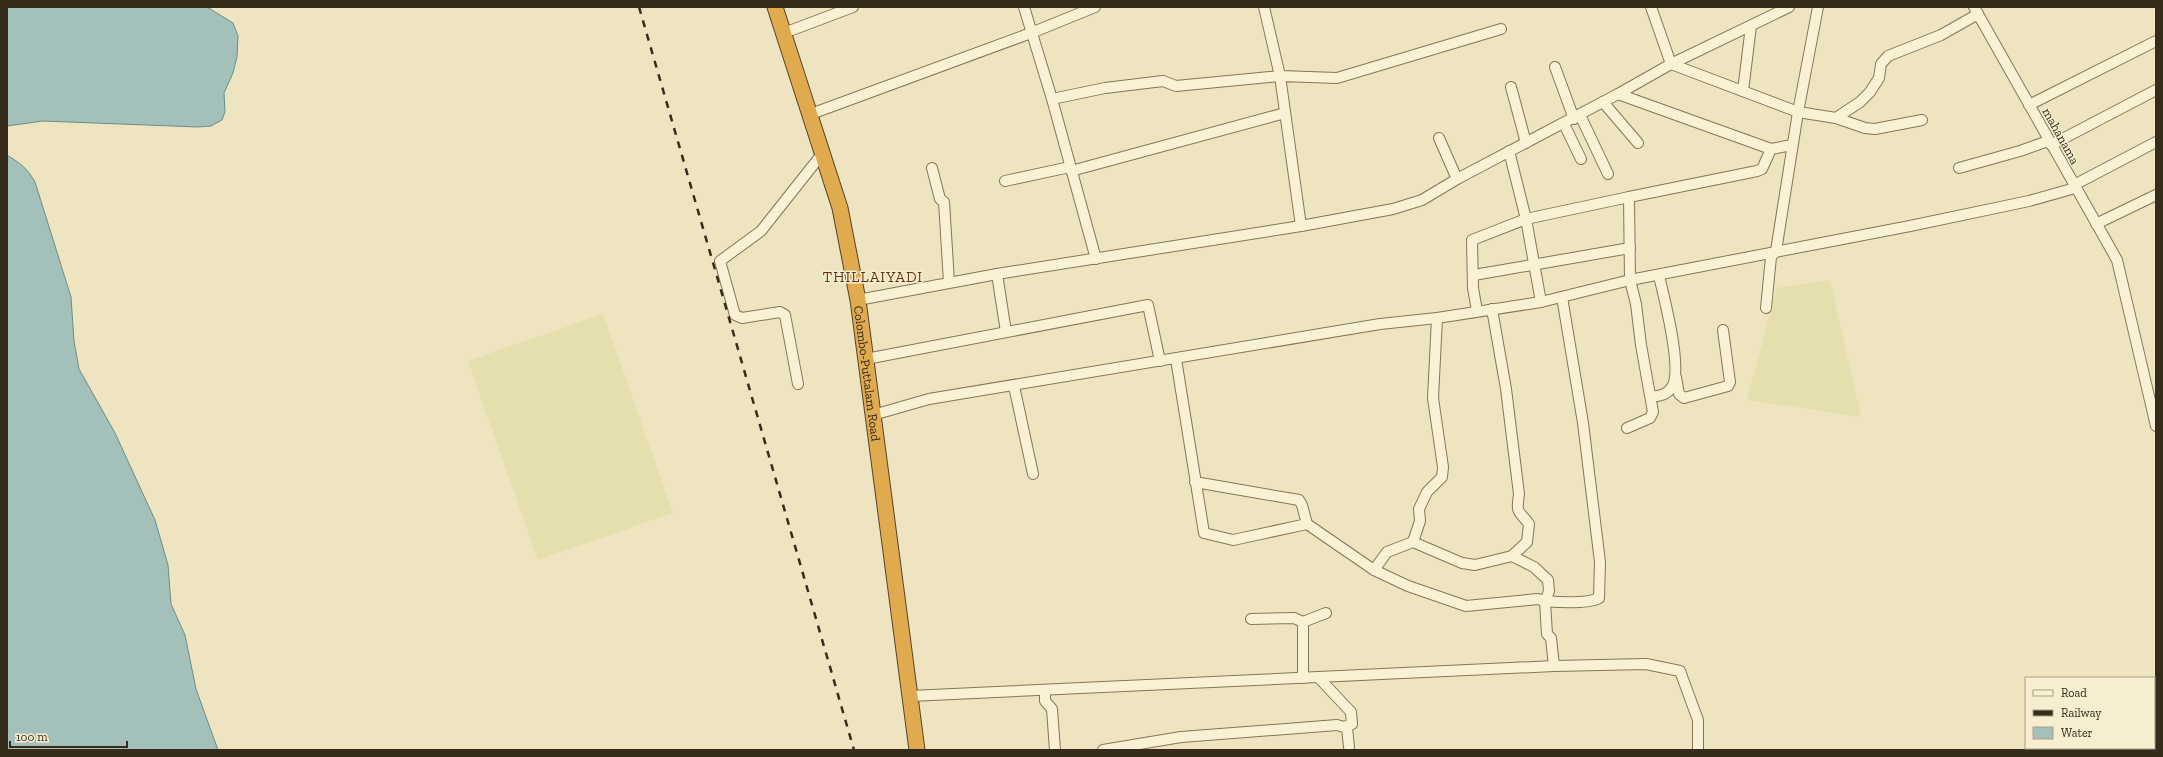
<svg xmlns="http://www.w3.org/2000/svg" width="2163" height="757" viewBox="0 0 2163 757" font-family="'Zilla Slab',serif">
<rect width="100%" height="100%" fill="#eee4c0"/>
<g fill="#e4dfad">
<path d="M1830,280l31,137 -114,-17 30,-112z"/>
<path d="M603,314l70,199 -135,47 -70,-199z"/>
</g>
<g fill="#a3c0ba" stroke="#6a8e88">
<path d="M7,7h200l26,16 5,13 -1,21 -4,16 -9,20 1,19 -3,8 -11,6 -13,1 -155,-6 -36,5z"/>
<path d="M7,155c13,8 21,14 28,27l36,115 3,44 5,28 36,64 40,87 13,45 3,39 14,31 11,54 22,61h-211z"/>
</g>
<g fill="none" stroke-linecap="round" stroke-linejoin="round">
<g stroke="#877558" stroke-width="12">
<g id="minor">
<path d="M1024,7l28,92 44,160"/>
<path d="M1818,7l-20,105 38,6 29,10 10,1 47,-9"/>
<path d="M1974,7l143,253 39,166"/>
<path d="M784,33l69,-26"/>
<path d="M1671,64l127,48 -22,139 -5,6 -5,51"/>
<path d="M1671,64l118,-57"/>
<path d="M1555,67l19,52"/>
<path d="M1511,87l15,56"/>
<path d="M1743,91l8,-65"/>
<path d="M1618,94l153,55"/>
<path d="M1052,99l53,-11 58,-7 13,5 104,-10 -16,-69"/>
<path d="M1603,102l35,41"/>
<path d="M2029,105l127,-64"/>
<path d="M811,114l220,-81 64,-26"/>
<path d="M1580,115l28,59"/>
<path d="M1836,118l24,-16 10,-10 9,-14 2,-14 7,-8 53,-21 37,-21"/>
<path d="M1564,124l17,35"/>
<path d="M1439,138l18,41"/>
<path d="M2051,145l105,-55"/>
<path d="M1509,151l17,68 15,83"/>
<path d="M932,168l8,31 4,3 5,80"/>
<path d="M1959,168l61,-17 28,-10"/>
<path d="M1071,171l214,-58"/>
<path d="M1005,181l65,-14"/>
<path d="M2074,185l82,-43"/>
<path d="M1629,197l128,-26 5,-2 9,-20 21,-4"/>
<path d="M2096,224l60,-29"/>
<path d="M1301,226l-21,-150 57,2 164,-49"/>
<path d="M997,274l9,58"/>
<path d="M1474,275l156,-27"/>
<path d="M858,300l139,-26 304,-48 92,-17 29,-9 35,-21 161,-85 53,-30 -20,-57"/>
<path d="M1492,309l14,80 13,105c-3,21 -1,15 10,30l-2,18 -15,14"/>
<path d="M1477,311l-4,-23 -1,-48 54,-21 103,-22 1,83 6,24 5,41 12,67 -3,6 -23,10"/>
<path d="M866,359l282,-54 12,56"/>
<path d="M1176,359l28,174 29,7 74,-16 -5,-19 -3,-5 -104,-18"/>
<path d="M1676,377l3,17 5,4 44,-12 2,-4 -7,-52"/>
<path d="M798,384l-13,-69 -5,-3 -38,6 -7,-3 -15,-54 41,-30 61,-77"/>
<path d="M1014,386l19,88"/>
<path d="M1651,397c8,-1 16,-2 21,-10 11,-18 -8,-90 -13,-111"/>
<path d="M873,415l56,-16 451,-75 57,-6 104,-16 89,-22 280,-54 119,-25 46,-13"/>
<path d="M1307,524l67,46 34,16 58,20 72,-7c12,4 50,5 61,-1l1,-36 -17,-139 -21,-126"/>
<path d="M1413,542l7,-21 -1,-12 8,-17 15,-15 1,-10 -10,-69 4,-80"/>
<path d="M1374,570l13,-18 26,-10 49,21 13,2 37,-9 22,11 14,13 1,11 -4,11 2,32 4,4 3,28"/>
<path d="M1251,619l43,-1 9,4"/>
<path d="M1303,622v56"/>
<path d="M1303,622l23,-9"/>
<path d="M1318,677l33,35 1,12 -8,3"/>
<path d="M1045,690v11l7,8 3,41"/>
<path d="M910,696l644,-30 92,-2 34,7 18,49v30"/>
<path d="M1103,750l78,-13 156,-12 10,3 2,19"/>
</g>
</g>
<g stroke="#55422c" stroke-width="17">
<g id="highway">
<path id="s1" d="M775,7l65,201 18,92 59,450"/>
</g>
</g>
<use href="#minor" stroke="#f9f1d3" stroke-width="10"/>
<use href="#highway" stroke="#e0ab4e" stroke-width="15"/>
<path stroke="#372b1c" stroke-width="2.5" stroke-dasharray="7 7" stroke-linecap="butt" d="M639,7l215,743"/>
</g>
<g text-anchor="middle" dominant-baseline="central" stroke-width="3" stroke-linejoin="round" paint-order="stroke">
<g font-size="13" fill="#372b1c" stroke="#f6eecf">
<text transform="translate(2061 136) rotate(61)">mahanama</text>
<text stroke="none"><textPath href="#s1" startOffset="379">Colombo-Puttalam Road</textPath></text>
</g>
<g font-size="15" letter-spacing="1" fill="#64301b" stroke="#f6eecf">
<text x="873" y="277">THILLAIYADI</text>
</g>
</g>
<rect width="2163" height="757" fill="none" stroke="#372b1c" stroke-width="16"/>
<rect x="2025" y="677" width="130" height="72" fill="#f6eecf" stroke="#aaa087"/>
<rect x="2033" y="690" width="20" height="6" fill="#f9f1d3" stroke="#aaa087"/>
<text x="2061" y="697" font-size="12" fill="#372b1c">Road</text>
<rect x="2033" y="710" width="20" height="6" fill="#372b1c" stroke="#aaa087"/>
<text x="2061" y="717" font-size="12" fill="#372b1c">Railway</text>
<rect x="2033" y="727" width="20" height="12" fill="#a3c0ba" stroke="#aaa087"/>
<text x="2061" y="737" font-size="12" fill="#372b1c">Water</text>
<path d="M10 741v6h117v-6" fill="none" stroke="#372b1c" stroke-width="2"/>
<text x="16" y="741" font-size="12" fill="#372b1c" stroke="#f6eecf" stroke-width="3" paint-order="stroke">100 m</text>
</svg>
